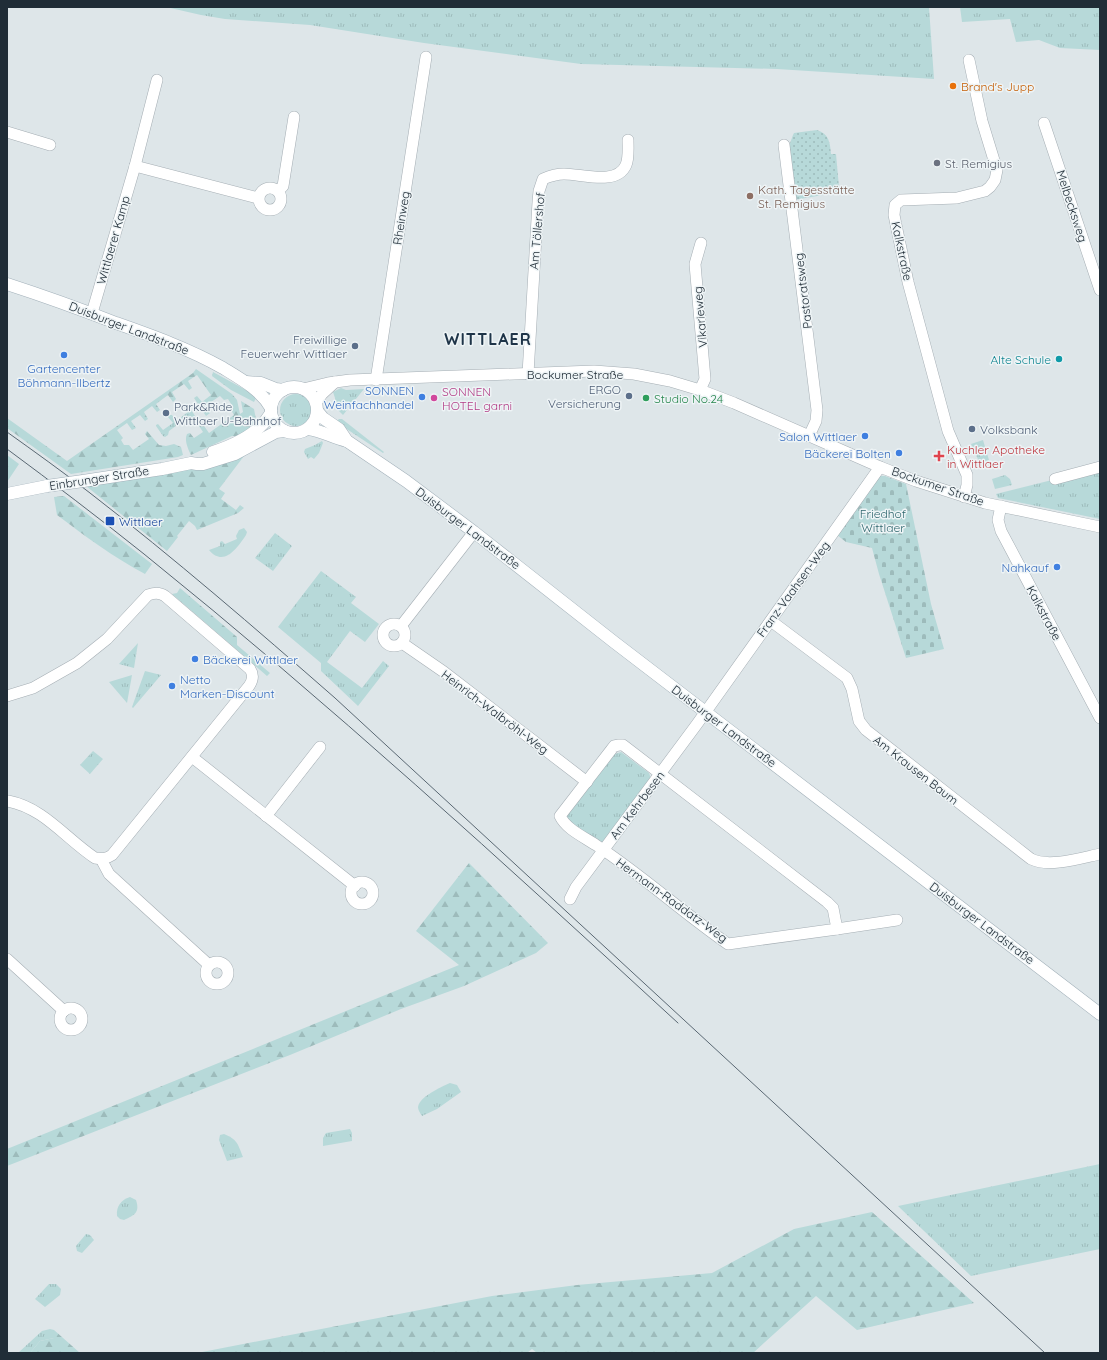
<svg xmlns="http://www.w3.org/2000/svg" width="1107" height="1360" viewBox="0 0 1107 1360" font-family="Quicksand,sans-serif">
<defs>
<pattern id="grass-tufts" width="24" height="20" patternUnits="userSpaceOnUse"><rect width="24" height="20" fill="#b7d9d9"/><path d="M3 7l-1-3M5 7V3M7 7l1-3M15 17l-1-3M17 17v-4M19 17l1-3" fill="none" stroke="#9dbbbb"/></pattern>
<pattern id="forest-firs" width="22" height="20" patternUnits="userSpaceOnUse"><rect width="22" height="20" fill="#b7d9d9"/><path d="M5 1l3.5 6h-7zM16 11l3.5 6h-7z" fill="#9dbbbb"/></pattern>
<pattern id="cemetery-stones" width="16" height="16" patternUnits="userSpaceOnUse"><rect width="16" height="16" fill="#b7d9d9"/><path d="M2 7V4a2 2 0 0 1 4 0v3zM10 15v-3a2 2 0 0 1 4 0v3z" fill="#9dbbbb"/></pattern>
<pattern id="garden-dots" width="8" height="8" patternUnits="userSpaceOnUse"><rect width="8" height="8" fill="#b7d9d9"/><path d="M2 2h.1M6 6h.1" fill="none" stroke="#9dbbbb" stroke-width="1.8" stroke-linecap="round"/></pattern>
</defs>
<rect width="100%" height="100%" fill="#dee6e9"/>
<g fill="url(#grass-tufts)">
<path d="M166,7h763l5,72 -157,-10 -196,-5 -157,-21 -114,-18 -85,-6 -24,-4z"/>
<path d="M960,7h140v43l-40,-2 -21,-8 -23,2 -6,-23 -48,3z"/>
<path d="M213,372l44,24 -3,6 -23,-12 -19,-14z"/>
<path d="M341,388l5,2 18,-1 -21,26 -8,-8v-9l-2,-6z"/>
<circle cx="296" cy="410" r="16"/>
<path d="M187,403l8,13 -5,4 -2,-3 -19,14 -1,4 -3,2 -2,-1 -7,-10v-1l2,-1 5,6 10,-7 -5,-6 1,-2h3l4,6 12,-9 -4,-6z"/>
<path d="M339,419h3l42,33 -1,1 -47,-31z"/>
<path d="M983,440l6,20 -4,2v3l-4,1 -10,-22z"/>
<path d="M322,441l1,2 -4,10 -5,6 -3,-2 -3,2 -4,-7 1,-3 10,-4z"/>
<path d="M1100,468v51l-102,-21 -2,-4z"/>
<path d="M1005,475l5,4 2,6 -17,4 -3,-10z"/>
<path d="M244,528l3,4 -1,3c-8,12 -22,33 -37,15l11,-4v-4l2,-1 3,3 12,-5 -1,-3 3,-6z"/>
<path d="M275,533l17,13 -19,25 -18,-13z"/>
<path d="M321,571l35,26 -5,6 28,21 -14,18 -15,-11 -23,31 35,26 21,-27 6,5 -31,40 -37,-35v-8l-43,-36z"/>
<path d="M138,643l-4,25 -15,-4z"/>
<path d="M145,671l16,4 -28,33 -1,-1z"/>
<path d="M132,675l-5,28 -18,-21z"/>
<path d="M93,751l10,8 -13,15 -10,-9z"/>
<path d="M621,752l28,21 1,3v3l-49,65 -34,-23 -1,-4 1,-3 45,-59z"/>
<path d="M450,1083l7,2 4,7 -24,17 -15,7c-2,-3 -4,-6 -4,-9 1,-10 23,-20 32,-24z"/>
<path d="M350,1129l2,4v8l-29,5v-8l3,-5z"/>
<path d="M224,1134c13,5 14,10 19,23l-16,4 -8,-21 1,-5z"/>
<path d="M1100,1164v85l-129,27 -73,-70z"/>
<path d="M130,1197l6,3c4,12 -1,15 -12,20l-4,-1 -3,-3c-1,-10 4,-16 13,-19z"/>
<path d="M86,1234l4,1 4,5 -12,13 -5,-2 -1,-5z"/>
<path d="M49,1284h7l5,5 -1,6 -15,12 -10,-8z"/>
<path d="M50,1329l4,1v8l-14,3 -10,12h-12l24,-22z"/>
</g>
<g fill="url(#forest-firs)">
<path d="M196,369l36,25 5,6 3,14 3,-2 -2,-11 13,8 3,16 -17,11h-8l-41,19c-3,-6 -7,-15 -4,-21l3,-1 4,5 9,-6 -4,-6 3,-3 7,10 25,-18 -3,-5 2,-3 -5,-8 -4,1 -4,-4 -15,10 5,7 -4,3 -12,-18 3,-2 5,6 9,-7 -14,-20 -9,6 4,7 -3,2 -5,-6 -12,8 4,7 -3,3 -5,-7 -12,9 4,6 -3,2 -5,-6 -8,6 4,7 -3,2 -5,-6 -9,6 5,7 -4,2 -5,-7 -10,7 6,8 -2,2 3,5h5l4,5 16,-11 -4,-5 2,-3 12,14 7,1 8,-2 7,3 2,8 -5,2 -107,17 -64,-46v-10l60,43 126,-88z"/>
<path d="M242,454l2,2 -25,33 6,4 -4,6 15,11 4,-5 4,3 -6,5 -41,17 -2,-4 -6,-5 -12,15 1,1 -11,14 -81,-65 110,-18z"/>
<path d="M7,455l12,9 -12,18z"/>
<path d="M64,496l88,68 -7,10c-32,-17 -60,-38 -88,-59l-3,-18z"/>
<path d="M180,588l57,49v8l33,28 -3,3 -95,-82 5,-1z"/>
<path d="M469,863l79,80 -12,10 -72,33 -63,23 -111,46 -283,111v-17l452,-184 -43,-34z"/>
<path d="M872,1212l102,91 -117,27 -41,-34 -63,57h-216l-5,-4 -5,4h-330l295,-57 85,-11 135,-12 82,-44z"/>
<path d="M54,1330l26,23h-50l10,-12 14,-3z"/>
</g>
<path fill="url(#cemetery-stones)" d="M880,476h5l21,8 25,120 13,45 -38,9 -27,-84 -7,-26 -26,-6 -9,-7z"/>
<path fill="url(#garden-dots)" d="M817,130c12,4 13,12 14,24h5l3,33h7v4l-52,9 -6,-51 5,-14 1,-2z"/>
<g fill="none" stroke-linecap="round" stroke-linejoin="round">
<g stroke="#a5aeb4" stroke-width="12">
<g id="street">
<path d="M1044,123l56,167"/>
<path d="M7,132l43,13"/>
<path d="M784,145l33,265 -1,11 -7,15"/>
<path d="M135,166l123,32"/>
<circle cx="270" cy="199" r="11"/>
<path d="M278,191l5,-5 11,-69"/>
<path d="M92,313l43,-147 22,-86"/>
<path d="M528,374l10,-172 1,-11 4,-12c7,-3 13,-5 21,-5 18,0 53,12 62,-9 3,-7 2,-17 2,-25"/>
<path d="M376,380l50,-323"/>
<path d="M303,389l25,-6 22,-3 244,-9 40,3 36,7 30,9 34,13 146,64 36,14 69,22 115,24"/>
<path d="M700,390l5,-11 -10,-115 6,-21"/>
<path d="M316,403l6,-9 13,-12"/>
<path d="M1055,479l45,-12"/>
<path d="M964,497l3,-12v-10l-19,-44 -40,-149 -14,-67 1,-10 6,-5 56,-2 28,-7 5,-4 5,-7 2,-10 -15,-49 -13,-61"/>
<path d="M1001,506l-3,14 3,11 99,187"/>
<path d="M771,621l76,57 5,11 7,32 7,9 165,129c18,9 50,-1 69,-5"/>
<circle cx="394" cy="635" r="11"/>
<path d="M401,626l73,-94"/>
<path d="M402,643l42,29 143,110"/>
<path d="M7,696l26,-8 44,-25 30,-24 41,-44c6,-2 11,-3 17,1l85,73c4,6 3,11 -1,17l-137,169c-6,4 -10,4 -17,3 -30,-20 -51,-50 -87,-57"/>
<path d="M619,745h4l204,157 6,6 4,21 -109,15c-45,-31 -86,-69 -132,-99 -12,-8 -30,-16 -36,-29l51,-66 3,-4z"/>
<path d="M192,757l163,129"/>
<path d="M266,816l54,-69"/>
<path d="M101,859l8,15 100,91"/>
<circle cx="362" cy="893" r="11"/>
<path d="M570,899l6,-12 121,-163 183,-257"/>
<path d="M837,929l60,-9"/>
<path d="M7,959l57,52"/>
<circle cx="217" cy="973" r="11"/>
<circle cx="71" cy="1019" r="11"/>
</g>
</g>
<g stroke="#a3b1ba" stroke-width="13">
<g id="secondary">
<path d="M7,284c37,12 73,25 109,39 37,13 73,26 107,45 18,11 38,22 48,40"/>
<path d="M246,382l15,1 15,6 7,1"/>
<circle cx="294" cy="410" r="23"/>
<path d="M318,412l5,6 16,11 8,12 59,40 68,51 140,110 486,372"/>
<path d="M308,429c16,2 24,9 39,12"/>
<path d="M213,452c22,-7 46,-18 58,-39"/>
<path d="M83,481l79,-12 29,-6 6,1h6l32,-10 41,-22 8,-1"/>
<path d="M7,494l40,-8"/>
</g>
</g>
<use href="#street" stroke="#fff" stroke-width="11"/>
<use href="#secondary" stroke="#fff" stroke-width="12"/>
<g stroke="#5a6873" stroke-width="1">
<path d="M7,432c28,20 56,40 83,61 84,65 165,135 245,205l710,655"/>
<path d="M7,449c46,34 92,69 137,105 185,149 360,309 534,469"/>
</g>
<g stroke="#a3b1ba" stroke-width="13" stroke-linecap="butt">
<path id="secondary-bridge" d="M47,486l36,-5"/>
</g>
<use href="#secondary-bridge" stroke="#fff" stroke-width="12"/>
</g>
<circle fill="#e8710a" stroke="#eef4f6" stroke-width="1.5" cx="953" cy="86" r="4"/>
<circle fill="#6b7280" stroke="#eef4f6" stroke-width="1.5" cx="937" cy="163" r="4"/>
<circle fill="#8d6e63" stroke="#eef4f6" stroke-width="1.5" cx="750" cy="196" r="4"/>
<g fill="#5c6f8a" stroke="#eef4f6" stroke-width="1.5">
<circle cx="355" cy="346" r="4"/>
<circle cx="629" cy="396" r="4"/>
<circle cx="166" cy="413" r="4"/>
<circle cx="972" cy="429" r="4"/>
</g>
<g fill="#3f7fe0" stroke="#eef4f6" stroke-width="1.5">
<circle cx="64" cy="355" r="4"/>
<circle cx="422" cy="397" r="4"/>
<circle cx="865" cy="436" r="4"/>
<circle cx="899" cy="453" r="4"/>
<circle cx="1057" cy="567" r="4"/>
<circle cx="195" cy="659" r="4"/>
<circle cx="172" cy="686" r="4"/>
</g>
<circle fill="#0f9aa8" stroke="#eef4f6" stroke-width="1.5" cx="1059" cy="359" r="4"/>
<circle fill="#d1479c" stroke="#eef4f6" stroke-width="1.5" cx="434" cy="398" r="4"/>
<circle fill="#2e9e5b" stroke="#eef4f6" stroke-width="1.5" cx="646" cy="398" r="4"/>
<path fill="#e0444e" stroke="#eef4f6" stroke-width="1.5" d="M937 450h4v4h4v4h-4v4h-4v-4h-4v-4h4z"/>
<rect fill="#1a4fb4" stroke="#eef4f6" stroke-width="1.5" x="105" y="516" width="10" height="10" rx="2"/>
<g text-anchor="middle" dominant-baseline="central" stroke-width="3" stroke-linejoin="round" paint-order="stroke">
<g font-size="12" fill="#c56008" stroke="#eef4f6" text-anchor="start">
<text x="961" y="86">Brand's Jupp</text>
</g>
<g font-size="12" fill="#5b616d" stroke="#eef4f6" text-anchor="start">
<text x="945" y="163">St. Remigius</text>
</g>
<g font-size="12" fill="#785e54" stroke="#eef4f6" text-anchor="start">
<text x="758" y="189">Kath. Tagesstätte<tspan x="758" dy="14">St. Remigius</tspan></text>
</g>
<g font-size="12" fill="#202d37" stroke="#eef4f6">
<text transform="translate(1072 206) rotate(72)">Melbecksweg</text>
<text transform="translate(401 218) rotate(-81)">Rheinweg</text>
<text transform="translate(537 231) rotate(-85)">Am Töllershof</text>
<text transform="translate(113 240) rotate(-74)">Wittlaerer Kamp</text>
<text transform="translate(902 251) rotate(78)">Kalkstraße</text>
<text transform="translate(803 291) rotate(-97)">Pastoratsweg</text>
<text transform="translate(700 317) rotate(-95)">Vikarieweg</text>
<text transform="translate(129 328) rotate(21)">Duisburger Landstraße</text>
<text x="575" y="374">Bockumer Straße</text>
<text transform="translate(99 478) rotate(-9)">Einbrunger Straße</text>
<text transform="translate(938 486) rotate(19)">Bockumer Straße</text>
<text transform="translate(468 528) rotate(37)">Duisburger Landstraße</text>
<text transform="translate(793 589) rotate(-54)">Franz-Vaahsen-Weg</text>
<text transform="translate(1044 613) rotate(62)">Kalkstraße</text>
<text transform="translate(495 712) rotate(37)">Heinrich-Walbröhl-Weg</text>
<text transform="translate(724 726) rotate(37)">Duisburger Landstraße</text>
<text transform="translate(916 770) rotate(38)">Am Krausen Baum</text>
<text transform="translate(637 805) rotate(-53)">Am Kehrbesen</text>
<text transform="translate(672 900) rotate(36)">Hermann-Raddatz-Weg</text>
<text transform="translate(982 923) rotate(37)">Duisburger Landstraße</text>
</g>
<g font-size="12" fill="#4e5e75" stroke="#eef4f6" text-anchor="end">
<text x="347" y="339">Freiwillige<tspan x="347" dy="14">Feuerwehr Wittlaer</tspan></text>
<text x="621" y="389">ERGO<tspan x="621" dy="14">Versicherung</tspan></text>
<text x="174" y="406" text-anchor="start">Park&amp;Ride<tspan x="174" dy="14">Wittlaer U-Bahnhof</tspan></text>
<text x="980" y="429" text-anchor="start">Volksbank</text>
</g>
<g font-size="12" fill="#0d838f" stroke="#eef4f6" text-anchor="end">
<text x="1051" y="359">Alte Schule</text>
</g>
<g font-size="12" fill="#366cbe" stroke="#eef4f6" text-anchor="end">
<text x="64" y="368" text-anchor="middle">Gartencenter<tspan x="64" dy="14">Böhmann-Ilbertz</tspan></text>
<text x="414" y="390">SONNEN<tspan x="414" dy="14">Weinfachhandel</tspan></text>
<text x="857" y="436">Salon Wittlaer</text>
<text x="891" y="453">Bäckerei Bolten</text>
<text x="1049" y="567">Nahkauf</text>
<text x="203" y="659" text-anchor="start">Bäckerei Wittlaer</text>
<text x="180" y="679" text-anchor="start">Netto<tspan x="180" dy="14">Marken-Discount</tspan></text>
</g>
<g font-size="12" fill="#b23c85" stroke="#eef4f6" text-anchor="start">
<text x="442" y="391">SONNEN<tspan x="442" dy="14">HOTEL garni</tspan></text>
</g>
<g font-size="12" fill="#27864d" stroke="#eef4f6" text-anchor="start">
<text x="654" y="398">Studio No.24</text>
</g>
<g font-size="12" fill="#be3a42" stroke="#eef4f6" text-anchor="start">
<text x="947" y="449">Kuchler Apotheke<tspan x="947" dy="14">in Wittlaer</tspan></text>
</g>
<g font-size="12" fill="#2d656c" stroke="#eef4f6">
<text x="883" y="513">Friedhof<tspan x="883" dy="14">Wittlaer</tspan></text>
</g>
<g font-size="12" fill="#164399" stroke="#eef4f6" text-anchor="start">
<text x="119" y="521">Wittlaer</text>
</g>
<g font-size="16" font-weight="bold" letter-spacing="1" fill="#1e3448" stroke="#eef4f6">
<text x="488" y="339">WITTLAER</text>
</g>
</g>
<rect width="1107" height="1360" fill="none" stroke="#202d37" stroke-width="16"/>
</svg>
